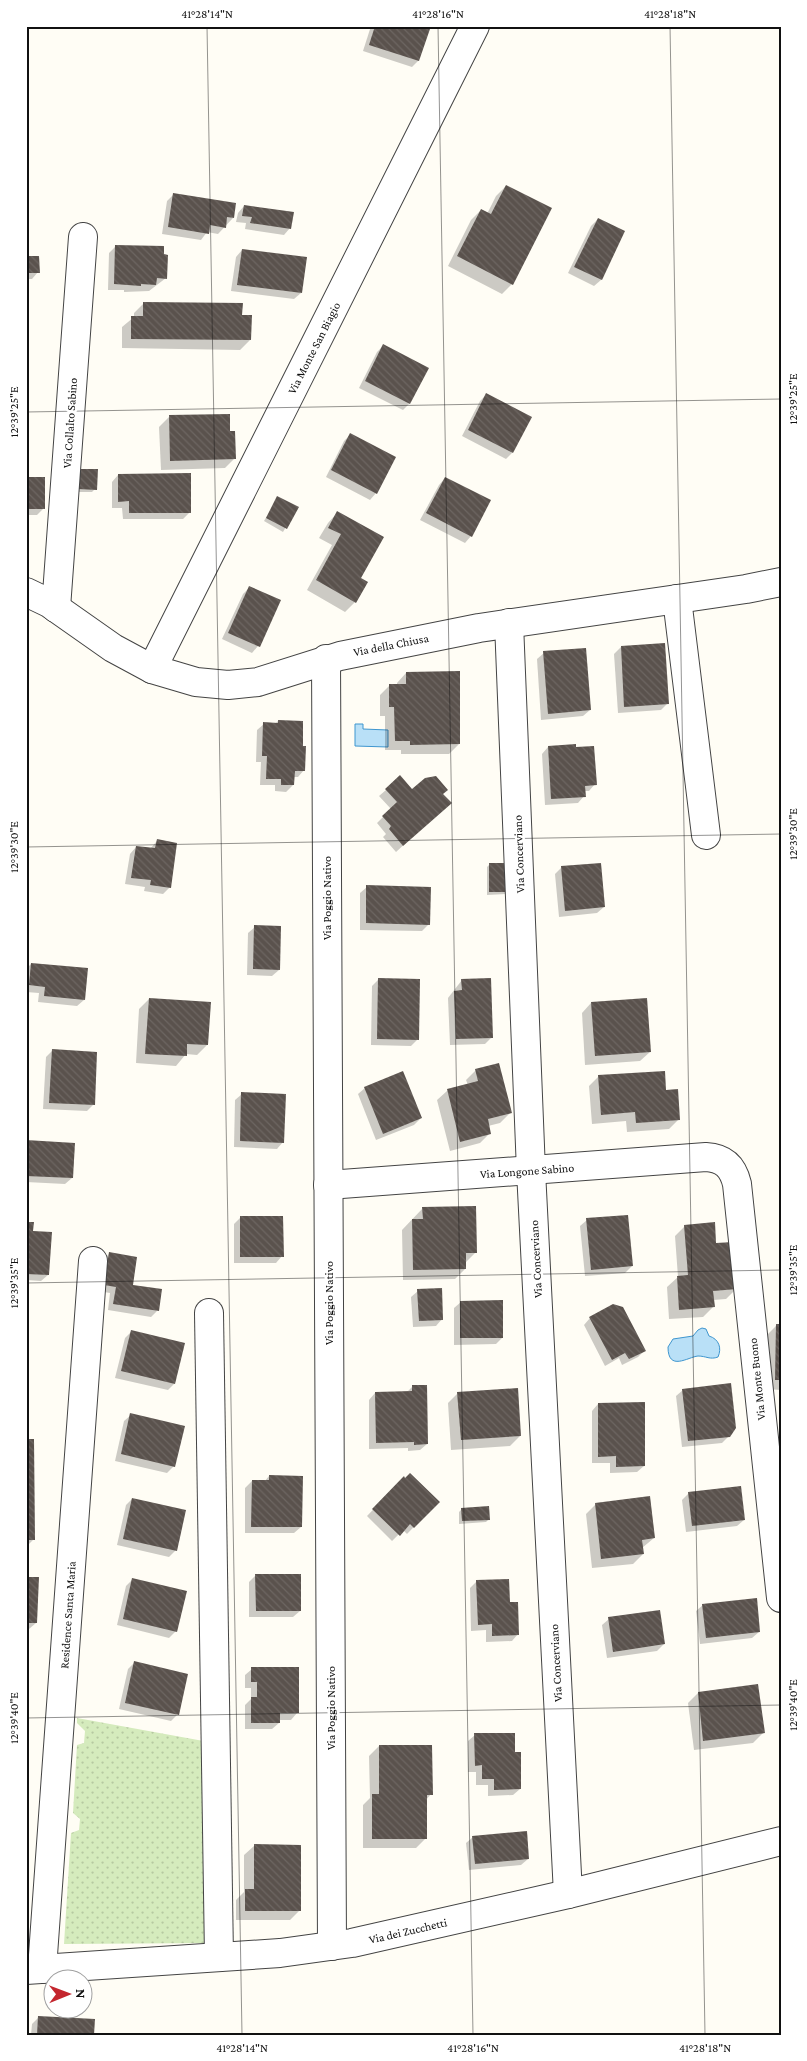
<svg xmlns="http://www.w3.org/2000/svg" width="807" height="2061" viewBox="0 0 807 2061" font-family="'Crimson Pro',serif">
<defs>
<pattern id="grass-dots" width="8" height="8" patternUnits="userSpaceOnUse" patternTransform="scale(1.25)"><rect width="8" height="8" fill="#d5ebbd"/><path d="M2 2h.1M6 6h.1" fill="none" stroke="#b6c8a1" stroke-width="1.8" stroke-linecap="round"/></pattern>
<pattern id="building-back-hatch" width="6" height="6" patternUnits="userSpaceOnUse" patternTransform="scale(1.25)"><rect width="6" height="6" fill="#5a524d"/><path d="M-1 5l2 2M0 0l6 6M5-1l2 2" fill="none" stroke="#6d6662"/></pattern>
</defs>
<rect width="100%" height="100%" fill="#fffdf5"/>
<path fill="url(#grass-dots)" d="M77,1718l132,24 2,201 -147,1 7,-111 8,-3 1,-11 -7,-6 4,-68 7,-2 1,-12 -8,-8z"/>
<g fill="#b9e0f7" stroke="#3f96cf">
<path d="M355,724h8v5l25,1v17l-33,-1z"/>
<path d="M702,1328l4,1 3,7c10,3 13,12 9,21 -8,3 -12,-1 -20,-1 -10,1 -30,16 -30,-9l5,-8 20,-3 5,-6z"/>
</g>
<g fill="#0003">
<path d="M371,26h58l-11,35 -6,6 -49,-16z"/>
<path d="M506,186l6,98 -10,10 -54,-28 23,-46 10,-10 6,4 9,-18z"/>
<path d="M173,195l60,23 -15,16 -11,-2 -6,8 -39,-6 5,-33z"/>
<path d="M244,206l46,22 -6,7 -39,-6 1,-6 -10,-1 2,-9z"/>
<path d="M598,219l26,13 -23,48 -7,6 -26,-13 23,-47z"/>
<path d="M115,247l51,31 -17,13 -25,1v-2h-16l1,-37z"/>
<path d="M242,250l59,43 -7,6 -63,-8 5,-34z"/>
<path d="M26,258l12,14 -6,7h-6z"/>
<path d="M144,303l97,13 9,24 -10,10 -118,-2v-21l12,-10v-4z"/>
<path d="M383,346l26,58 -6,6 -44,-22 18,-36z"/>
<path d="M486,395l26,58 -6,6 -44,-23 18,-35z"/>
<path d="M169,417l60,15 6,26 -10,10 -64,2 -2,-43z"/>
<path d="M350,435l26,58 -6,7 -44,-23 18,-36z"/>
<path d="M96,470l-1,19 -3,3h-17z"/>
<path d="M118,475l72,37 -7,7h-60l-1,-11h-10v-26z"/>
<path d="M26,478l17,31 -6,6h-11z"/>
<path d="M445,478l26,58 -6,7 -45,-23 19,-35z"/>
<path d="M278,497l19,11 -14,24 -19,-11z"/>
<path d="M337,513l22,66 -4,23 -10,10 -38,-22 25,-45 -13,-7 9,-15z"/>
<path d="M250,587l29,14 -21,45 -6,7 -30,-14 21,-45z"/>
<path d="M621,647l46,57 -6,6 -43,3 -4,-59z"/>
<path d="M544,653l46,57 -7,6 -42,4 -4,-61z"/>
<path d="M406,673l53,71 -10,10h-48v-4h-16v-34h-5v-21l10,-10h7v-2z"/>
<path d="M278,721l23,26 3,23 -6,7h-5v8l-7,7 -11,-1v-6h-15l1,-23h-5l1,-32 7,-6h11z"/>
<path d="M548,747l47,37 -6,7h-5v5l-6,7 -33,2 -3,-51z"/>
<path d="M386,790l56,4 1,15 -47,43 -13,-15 3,-3 -9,-11 14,-14 -12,-13z"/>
<path d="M157,841l13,46 -7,7 -19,-3 1,-4 -20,-3 5,-30 6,-7 14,2z"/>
<path d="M490,864h19l-3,30 -19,1v-28z"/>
<path d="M562,867l42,40 -7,6 -38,4 -4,-43z"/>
<path d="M367,887l62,37 -7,7 -62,-1v-37z"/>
<path d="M255,927l24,43 -7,6 -25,-1 1,-42z"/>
<path d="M31,964l53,36 -7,6 -39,-4 1,-9 -13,-1v-23z"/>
<path d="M379,979l38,61 -6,6 -40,-1 1,-59z"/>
<path d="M462,980l30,57 -7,7 -35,1 -2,-47z"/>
<path d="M149,999l58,46 -10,10 -11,-1 -10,12 -40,-3 3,-54z"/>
<path d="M591,1003l59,49 -10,9 -55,4 -3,-52z"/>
<path d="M53,1050l40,55 -6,6 -44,-2 3,-52z"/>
<path d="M476,1070l34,43 -10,10 -12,3 2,7 -10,10 -30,8 -13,-51 10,-9 21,-6 -2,-5z"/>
<path d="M599,1076l66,15 14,28 -10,10 -42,3 -1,-11 -34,3 -3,-38z"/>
<path d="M365,1088l56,30 -7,7 -38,15 -18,-46z"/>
<path d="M242,1094l41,48 -6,7 -43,-2 1,-47z"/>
<path d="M26,1141l46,37 -7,6 -39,-2z"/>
<path d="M423,1208l53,44 -10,10 -1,7 -10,10 -52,1 -1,-50z"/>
<path d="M240,1218l42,38 -6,7h-42v-39z"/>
<path d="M587,1220l45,46 -7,7 -40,3 -5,-50z"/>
<path d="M26,1223l6,9 16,43 -7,6 -15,-1z"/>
<path d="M685,1226l30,19 21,44 -10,10 -13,1v7l-10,10 -34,2 -2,-32 11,-10 -3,-41z"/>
<path d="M110,1253l21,33 26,25 -6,6 -43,-7 2,-17 -12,-2 5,-31z"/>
<path d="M418,1291l24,28 -6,7 -23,1 -2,-30z"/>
<path d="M461,1302l41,36 -6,6 -42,1v-37z"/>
<path d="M590,1318l55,32 -7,7 -16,8 -3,-7 -14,8 -21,-41z"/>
<path d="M777,1325h4v65l-15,-1 1,-54z"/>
<path d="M131,1332l43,52 -6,6 -53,-12 10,-40z"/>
<path d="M413,1386l14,58 -7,6 -12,1v-3l-39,1v-49l6,-7h31z"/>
<path d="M683,1390l46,46 -7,7 -40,4 -6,-51z"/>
<path d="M458,1393l62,43 -10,10 -59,4 -3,-47z"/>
<path d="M598,1404l46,62 -7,6 -27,1v-10h-18v-52z"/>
<path d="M131,1415l43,51 -7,7 -52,-12 9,-40z"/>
<path d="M26,1441l7,99 -7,7z"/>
<path d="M269,1476l32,51 -7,6h-49v-45l7,-7 12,1z"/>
<path d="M404,1478l34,24 -31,32 -4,-4 -11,11 -25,-25z"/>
<path d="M689,1493l55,27 -7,6 -51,6 -4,-32z"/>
<path d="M132,1499l53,12 -10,40 -6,6 -52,-12 9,-40z"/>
<path d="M596,1504l58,34 -12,10 1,6 -10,10 -41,4 -6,-54z"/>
<path d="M462,1509l27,10 -3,3 -27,2v-12z"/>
<path d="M256,1575l44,36 -7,6h-44v-35z"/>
<path d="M26,1578l10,45 -7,6h-3z"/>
<path d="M133,1579l43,52 -7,7 -52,-13 9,-39z"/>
<path d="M477,1581l32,22 9,31 -6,7 -26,1v-12l-15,1 -1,-43z"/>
<path d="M703,1605l56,27 -7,6 -52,6 -4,-33z"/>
<path d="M609,1619l55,25 -7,7 -50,7 -5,-33z"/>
<path d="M134,1663l43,52 -6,6 -52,-12 9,-40z"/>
<path d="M252,1669l45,44 -6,7h-12v3l-7,6h-27v-24l6,-6v-11h-6v-13z"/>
<path d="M698,1693l65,40 -10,10 -59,7 -6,-47z"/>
<path d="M475,1735l39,18 6,36 -7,6 -25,1v-11h-12v-13h-8v-31z"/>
<path d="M379,1746l52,48 -5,6v38l-10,10h-53v-43l7,-7 -1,-42z"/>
<path d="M473,1837l55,22 -7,6 -52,5 -3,-27z"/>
<path d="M254,1846l46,64 -10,10h-54v-20l8,-8v-37z"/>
<path d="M39,2017l54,18h-62l1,-11z"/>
</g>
<g fill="url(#building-back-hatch)">
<path d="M375,26h56l-12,35 -50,-16z"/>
<path d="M506,185l46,23 -39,77 -56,-29 24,-47 10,5z"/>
<path d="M173,193l63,10 -2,15 -7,-1 -1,11 -16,-3 -1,9 -41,-7z"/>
<path d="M244,205l50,7 -3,17 -41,-6 2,-6 -10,-1z"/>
<path d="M598,218l27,13 -23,49 -28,-13z"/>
<path d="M115,245l49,1v8l4,1 -1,24 -10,-1 -1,7 -15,-1v2l-27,-2z"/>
<path d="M242,249l65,8 -5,36 -65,-8z"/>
<path d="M26,256h13l1,17h-14z"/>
<path d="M143,302l100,1 -1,12h10l-1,25 -120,-1v-23h12z"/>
<path d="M383,344l46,24 -19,36 -45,-23z"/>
<path d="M486,393l46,24 -19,36 -45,-23z"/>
<path d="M230,414v17h5l1,28 -66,2 -1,-46z"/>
<path d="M350,433l46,24 -19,37 -46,-24z"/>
<path d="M78,469h20l-1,21 -19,-1z"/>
<path d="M191,473v40h-62v-12l-11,1v-28z"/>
<rect x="26" y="477" width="19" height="32"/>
<path d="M445,477l46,23 -19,37 -46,-24z"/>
<path d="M277,496l22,11 -12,22 -21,-11z"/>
<path d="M337,511l47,26 -23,41 7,4 -12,21 -40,-23 25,-46 -13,-6z"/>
<path d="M249,586l32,14 -21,47 -32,-14z"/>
<path d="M665,643l4,61 -45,3 -3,-61z"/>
<path d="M586,648l5,62 -43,4 -5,-63z"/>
<path d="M460,671v73l-50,1v-4h-15l-1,-34h-5v-23h17v-12z"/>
<path d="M278,720l25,1v25h3l-1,25h-10l-1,14h-13v-6h-15l1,-23h-5l1,-34 15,1z"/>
<path d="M576,744v3l18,-1 3,39 -12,1 1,11 -35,2 -3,-53z"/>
<path d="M400,775l12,14 13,-11 11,-2 12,14 -5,4 9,9 -49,43 -14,-17 2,-3 -9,-10 15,-14 -12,-13z"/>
<path d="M157,839l20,4 -6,45 -21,-3 1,-5 -20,-2 5,-32 19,2z"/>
<path d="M489,863h21l1,29h-22z"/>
<path d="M601,863l4,44 -40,4 -4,-45z"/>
<path d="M366,885l65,2 -1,38 -64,-2z"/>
<path d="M254,925l27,1 -1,44 -27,-1z"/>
<path d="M31,963l57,5 -3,32 -41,-4 1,-9 -16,-2z"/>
<path d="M378,978l42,1 -1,61 -42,-1z"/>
<path d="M491,978l2,60 -37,1 -2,-48 8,-1 -1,-11z"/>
<path d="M149,998l62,4 -3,43 -21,-1v12l-42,-2z"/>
<path d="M647,998l4,54 -56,4 -4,-54z"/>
<path d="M52,1049l45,3 -2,53 -46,-2z"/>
<path d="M499,1063l13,50 -24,6 3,15 -31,8 -13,-53 31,-8 -3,-12z"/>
<path d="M403,1071l19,47 -39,16 -19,-47z"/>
<path d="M665,1071l1,19 12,-1 2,31 -44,3 -1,-11 -34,3 -3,-40z"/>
<path d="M241,1092l45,2 -2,49 -44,-2z"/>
<path d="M26,1140l49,3 -2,35 -47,-2z"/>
<path d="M476,1206l1,47h-11v16l-53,1 -1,-51h11l-1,-12z"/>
<path d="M628,1215l5,51 -42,4 -5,-52z"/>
<path d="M240,1216h43l1,41h-44z"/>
<path d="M26,1222h8l-1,9 19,1 -3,43 -23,-1z"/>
<path d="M715,1222l1,21 17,-1 4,47 -24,2 2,16 -36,3 -2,-34 11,-1 -4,-50z"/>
<path d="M109,1252l28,5 -4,28 29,4 -3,22 -46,-7 3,-17 -12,-2z"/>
<path d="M442,1288l1,32 -24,1 -2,-32z"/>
<path d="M503,1300v38h-43v-37z"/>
<path d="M613,1304l10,3 23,44 -17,8 -4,-6 -13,7 -23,-43z"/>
<path d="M776,1324h5v56h-6z"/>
<path d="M131,1330l54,13 -10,41 -54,-13z"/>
<path d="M731,1383l5,45 -6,9 -42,4 -6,-52z"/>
<path d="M412,1385h15l1,59 -14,1v-3l-38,1 -1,-51 37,-1z"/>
<path d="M518,1388l3,48 -60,4 -4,-48z"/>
<path d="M645,1402v64l-29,1v-11l-18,1v-54z"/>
<path d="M130,1413l55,13 -10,41 -54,-13z"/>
<path d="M26,1439h8l1,101h-9z"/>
<path d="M410,1473l30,29 -26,26 -4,-4 -10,12 -28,-27 32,-33 1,2z"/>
<path d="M269,1475l34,1 -1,51h-51l1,-47h17z"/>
<path d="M741,1486l4,34 -53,6 -4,-34z"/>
<path d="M650,1496l5,42 -13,2 2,14 -43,5 -6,-56z"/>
<path d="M132,1498l54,12 -9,41 -54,-12z"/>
<path d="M489,1506l1,14 -28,1 -1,-13z"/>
<path d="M255,1574h46v37h-45z"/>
<path d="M26,1577h13l-2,46h-11z"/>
<path d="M132,1578l55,13 -10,41 -54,-13z"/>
<path d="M509,1579l1,23h8l1,33 -27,1v-12l-14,1 -2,-45z"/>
<path d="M757,1598l3,34 -54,6 -4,-34z"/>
<path d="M660,1610l5,34 -52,8 -5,-35z"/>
<path d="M134,1661l54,13 -9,41 -54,-12z"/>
<path d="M251,1667h48v46h-19v10h-29v-26h6v-15h-6z"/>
<path d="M758,1684l7,49 -62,8 -5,-49z"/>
<path d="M474,1733h41v19h6v37l-27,1v-11h-12v-14l-7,1z"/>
<path d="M379,1745h53l1,50h-6v44h-55v-45h7z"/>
<path d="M527,1831l2,28 -54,5 -3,-28z"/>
<path d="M254,1844l47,1v66h-56v-22h9z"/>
<path d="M38,2016l57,3 -1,16h-57z"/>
</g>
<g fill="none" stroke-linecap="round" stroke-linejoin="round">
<g stroke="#444" stroke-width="30">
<g id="minor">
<path d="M26,592l23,11 64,45 39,21 44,13 32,3 30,-3 82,-26 139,-28 267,-39 35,-7"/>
<path d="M677,599l29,236"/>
<path d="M56,608l27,-371"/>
<path d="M509,623l22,548 37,723"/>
<path d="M326,659l6,1287"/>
<path d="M152,669l323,-643"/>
<path d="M328,1185l378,-28c18,1 27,10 31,27l44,414"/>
<path d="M209,1313l10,644"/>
<path d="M42,1969l51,-708"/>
<path d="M26,1970l254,-17 72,-10 216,-49 213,-53"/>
</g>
</g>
<use href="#minor" stroke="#fff" stroke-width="28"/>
</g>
<path fill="none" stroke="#111" stroke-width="1" stroke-opacity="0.45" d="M207,26l35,2009M438,26l35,2009M670,26l35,2009M26,412l755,-13M26,847l755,-13M26,1283l755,-13M26,1718l755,-13"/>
<g text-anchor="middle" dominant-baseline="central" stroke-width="5" stroke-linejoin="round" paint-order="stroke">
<g font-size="12" fill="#111" stroke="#fff">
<text transform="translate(314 348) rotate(-63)">Via Monte San Biagio</text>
<text transform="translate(70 423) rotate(-86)">Via Collalto Sabino</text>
<text transform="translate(391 645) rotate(-11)">Via della Chiusa</text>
<text transform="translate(519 854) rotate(-92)">Via Concerviano</text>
<text transform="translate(327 898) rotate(-90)">Via Poggio Nativo</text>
<text transform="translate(527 1171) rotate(-4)">Via Longone Sabino</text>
<text transform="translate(536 1259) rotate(-93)">Via Concerviano</text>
<text transform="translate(329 1303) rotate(-90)">Via Poggio Nativo</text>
<text transform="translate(757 1379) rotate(-96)">Via Monte Buono</text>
<text transform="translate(68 1615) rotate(-86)">Residence Santa Maria</text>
<text transform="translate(556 1663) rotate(-93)">Via Concerviano</text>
<text transform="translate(331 1708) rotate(-90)">Via Poggio Nativo</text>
<text transform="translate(408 1931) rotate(-13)">Via dei Zucchetti</text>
</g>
</g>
<rect width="807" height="2061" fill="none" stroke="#ffffff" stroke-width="55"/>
<g transform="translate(68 1994) rotate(89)"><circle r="24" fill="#ffffff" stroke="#a0a0a0"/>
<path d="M0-4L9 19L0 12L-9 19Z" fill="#c4262e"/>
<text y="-8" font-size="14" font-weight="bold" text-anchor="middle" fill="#111111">N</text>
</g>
<rect x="28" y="28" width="752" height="2006" fill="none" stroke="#111" stroke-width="2"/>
<g font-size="12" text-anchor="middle" fill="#111">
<text x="207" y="18">41°28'14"N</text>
<text x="438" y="18">41°28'16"N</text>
<text x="670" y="18">41°28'18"N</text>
<text transform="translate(793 399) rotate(-90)" y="4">12°39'25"E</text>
<text transform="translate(14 412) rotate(-90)" y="4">12°39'25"E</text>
<text transform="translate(793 834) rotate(-90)" y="4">12°39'30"E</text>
<text transform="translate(14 847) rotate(-90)" y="4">12°39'30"E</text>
<text transform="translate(793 1270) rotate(-90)" y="4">12°39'35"E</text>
<text transform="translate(14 1283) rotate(-90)" y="4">12°39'35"E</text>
<text transform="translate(793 1705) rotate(-90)" y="4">12°39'40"E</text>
<text transform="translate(14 1718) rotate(-90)" y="4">12°39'40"E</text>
<text x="242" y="2052">41°28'14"N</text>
<text x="473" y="2052">41°28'16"N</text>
<text x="705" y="2052">41°28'18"N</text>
</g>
</svg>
